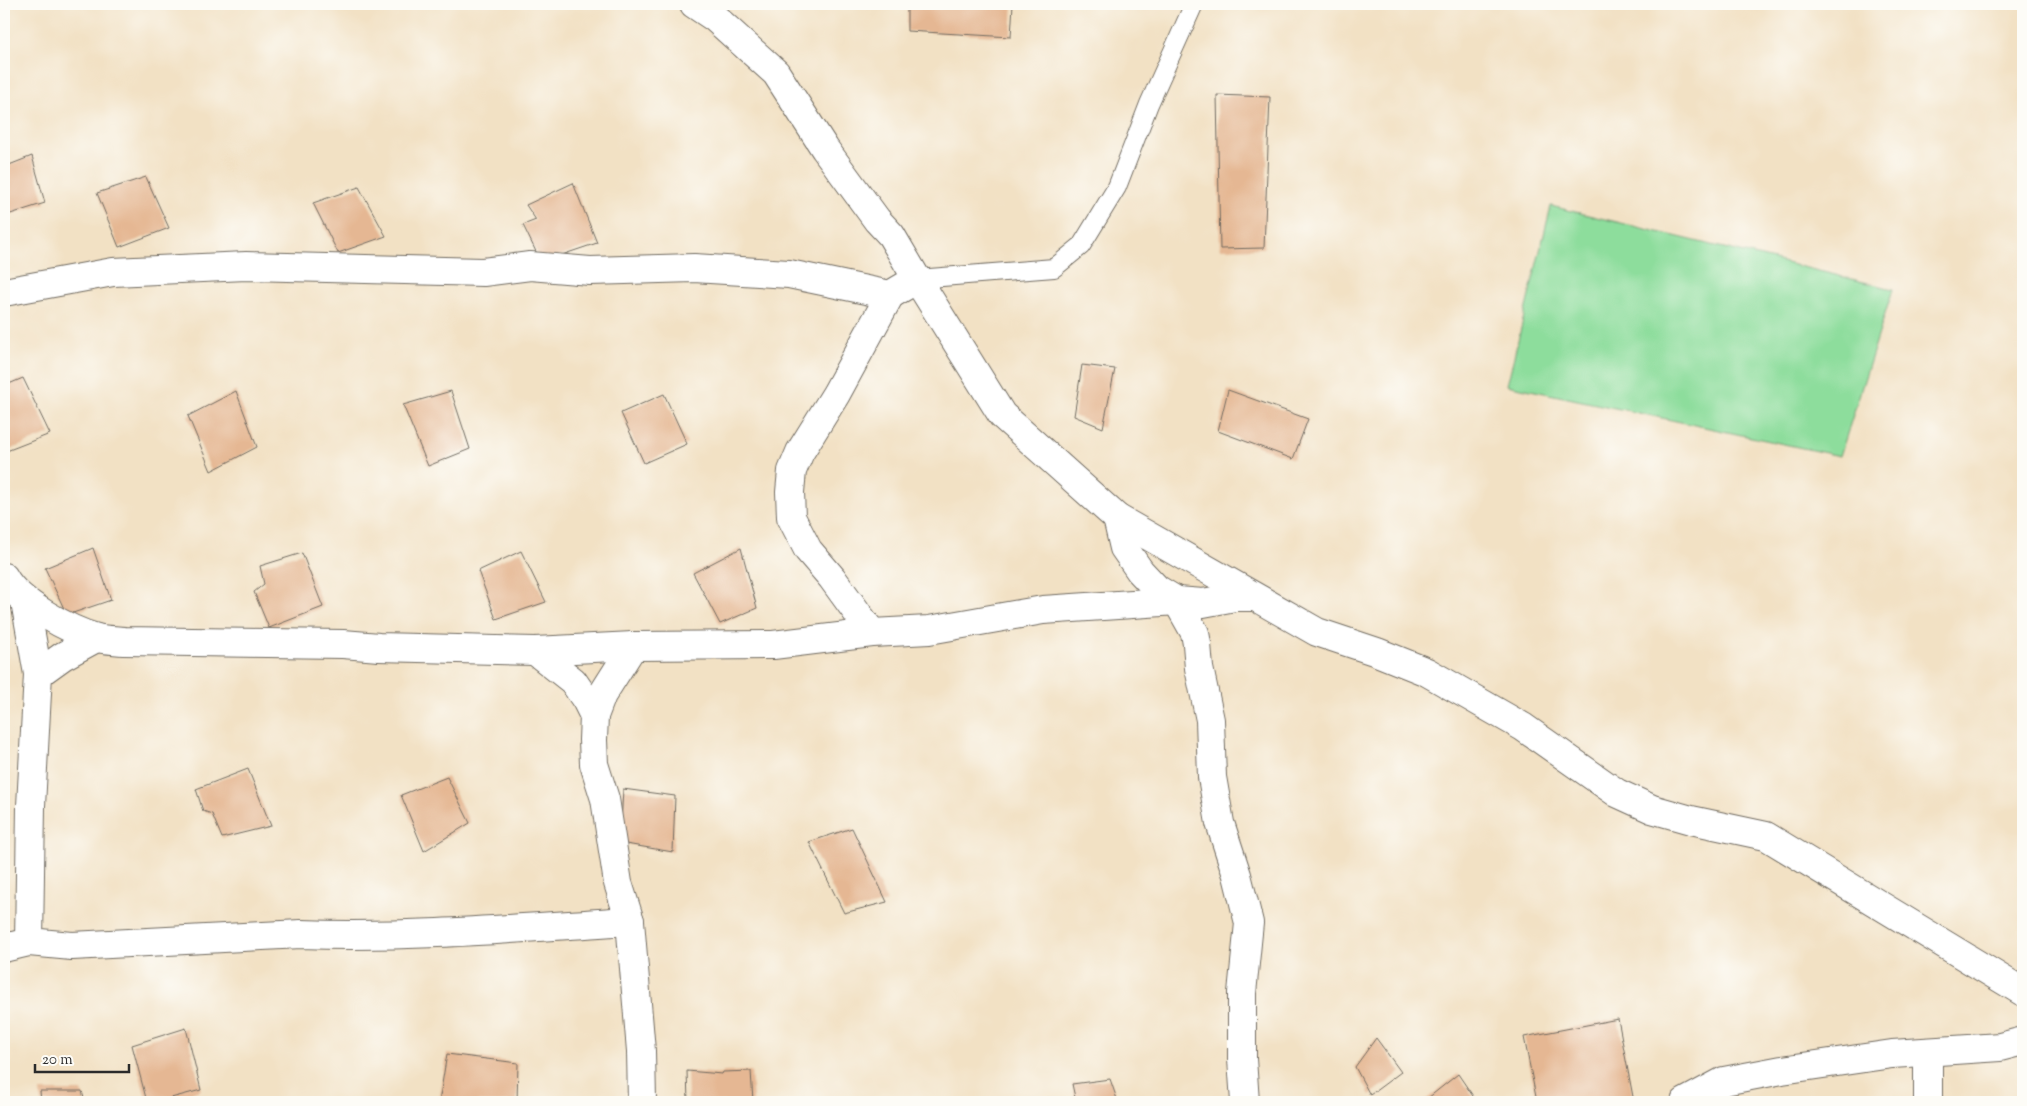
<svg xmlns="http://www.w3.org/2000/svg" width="2027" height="1106" viewBox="0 0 2027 1106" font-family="'Sorts Mill Goudy',serif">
<rect width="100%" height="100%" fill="#fdfcf7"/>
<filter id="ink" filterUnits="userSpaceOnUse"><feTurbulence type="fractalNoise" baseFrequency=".02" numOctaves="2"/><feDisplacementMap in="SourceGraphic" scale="10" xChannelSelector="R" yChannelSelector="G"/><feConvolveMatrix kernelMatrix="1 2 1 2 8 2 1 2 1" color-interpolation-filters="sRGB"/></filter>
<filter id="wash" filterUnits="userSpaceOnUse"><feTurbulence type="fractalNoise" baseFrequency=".0096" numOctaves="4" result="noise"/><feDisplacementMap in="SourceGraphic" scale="20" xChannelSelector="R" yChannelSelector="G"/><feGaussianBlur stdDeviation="1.12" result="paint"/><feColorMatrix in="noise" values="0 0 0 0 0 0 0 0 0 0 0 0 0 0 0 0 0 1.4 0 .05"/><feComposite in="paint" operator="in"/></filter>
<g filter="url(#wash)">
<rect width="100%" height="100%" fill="#f2e1c4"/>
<path fill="#8ddd9c" stroke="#5c8464" d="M1551,206l342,83 -53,167 -333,-71z"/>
<g id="blocks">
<g fill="#e5b793">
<path d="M907,4h106l-2,33 -104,-6z"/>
<path d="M1217,95l53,2 -6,151 -44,1z"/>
<path d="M32,156l13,47 -41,13v-49z"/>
<path d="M146,177l23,51 -50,19 -22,-54z"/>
<path d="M573,183l24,60 -56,19 -18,-37 13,-5 -10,-15z"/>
<path d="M359,187l27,49 -48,17 -25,-50z"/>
<path d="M1082,365l33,4 -12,59 -29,-12z"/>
<path d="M23,378l27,56 -46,18v-66z"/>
<path d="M1228,390l80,29 -15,40 -75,-28z"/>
<path d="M236,391l21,56 -46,24 -23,-55z"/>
<path d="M451,391l19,58 -42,17 -25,-61z"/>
<path d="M664,394l23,50 -43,19 -23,-50z"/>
<path d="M93,548l18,52 -44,15 -22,-47z"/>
<path d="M741,548l16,60 -37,16 -27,-51z"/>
<path d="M521,551l25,51 -50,17 -18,-48z"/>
<path d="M302,553l21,54 -54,21 -15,-36 10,-8 -4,-18z"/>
<path d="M248,769l23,57 -49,12 -10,-24 -9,-3 -7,-22z"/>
<path d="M447,777l23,46 -46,28 -23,-56z"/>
<path d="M623,789l52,7 -2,56 -53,-9z"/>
<path d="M852,828l35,74 -43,11 -35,-71z"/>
<path d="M1618,1019l16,83h-97l-13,-65z"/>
<path d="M186,1028l15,62 -45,12h-9l-15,-57z"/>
<path d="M1376,1038l25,34 -31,23 -15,-28z"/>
<path d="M447,1054l71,9 -1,39h-78z"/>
<path d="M687,1071l35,3 1,-2 28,-1 2,31h-65z"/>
<path d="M1458,1074l19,28h-54z"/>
<path d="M1110,1079l8,23h-42l-4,-18z"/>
<path d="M40,1091h42l3,11h-44z"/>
</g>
</g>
</g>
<g filter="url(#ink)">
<use href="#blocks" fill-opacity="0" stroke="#716b61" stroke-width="1"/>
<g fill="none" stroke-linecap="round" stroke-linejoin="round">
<g stroke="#716b61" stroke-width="20">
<path id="service" d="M917,279l137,-11 27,-22 36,-59 32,-83 45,-100"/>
</g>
<g stroke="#716b61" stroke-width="30">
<g id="minor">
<path d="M694,4l21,14 61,55 49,76 52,71 14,15 26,44"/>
<path d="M4,292l109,-20 133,-6 237,6 47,-6 60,5 104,-3 95,6 101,21 27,-16 85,136 115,103 200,114 60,20 50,20 96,55 94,66 35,16 39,11 75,16 257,156"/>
<path d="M1117,518l7,30 16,23 17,18 20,12 18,32 2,11 2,24 11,52 2,57 8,46 17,52 12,48 -7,70v66l3,43"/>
<path d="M4,577c13,25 66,54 93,61 8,2 18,2 27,3l219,3 36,3 156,4 98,-5 140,-1 99,-12 57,-3 114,-20 134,-9 26,2 32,-6h18"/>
<path d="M25,601l13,73 -7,132 -2,136"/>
<path d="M872,633l-40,-55 -24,-28 -17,-33 -1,-25 2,-21 8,-19 36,-58 54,-99"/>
<path d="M633,646l-31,49 -8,21 -1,24 1,24 11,35 13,84 12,38 11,130 1,51"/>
<path d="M535,651l38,30 13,19 8,16"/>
<path d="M38,674l25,-18 33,-18"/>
<path d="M4,948l25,-6 43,4 229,-12c110,4 220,-6 329,-13"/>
<path d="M1685,1102l39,-21 58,-11 110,-16 108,-7 23,-6"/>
<path d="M1928,1102v-50"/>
</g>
</g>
<use href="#service" stroke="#fff" stroke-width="18"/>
<use href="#minor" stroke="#fff" stroke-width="28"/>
</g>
</g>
<rect width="2027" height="1106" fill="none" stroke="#fdfcf7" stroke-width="20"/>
<path d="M35 1064v8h94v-8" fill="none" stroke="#2b2b2b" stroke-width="2.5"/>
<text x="42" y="1064" font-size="15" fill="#2b2b2b" stroke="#fdfcf7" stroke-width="4" paint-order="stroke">20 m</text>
</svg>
